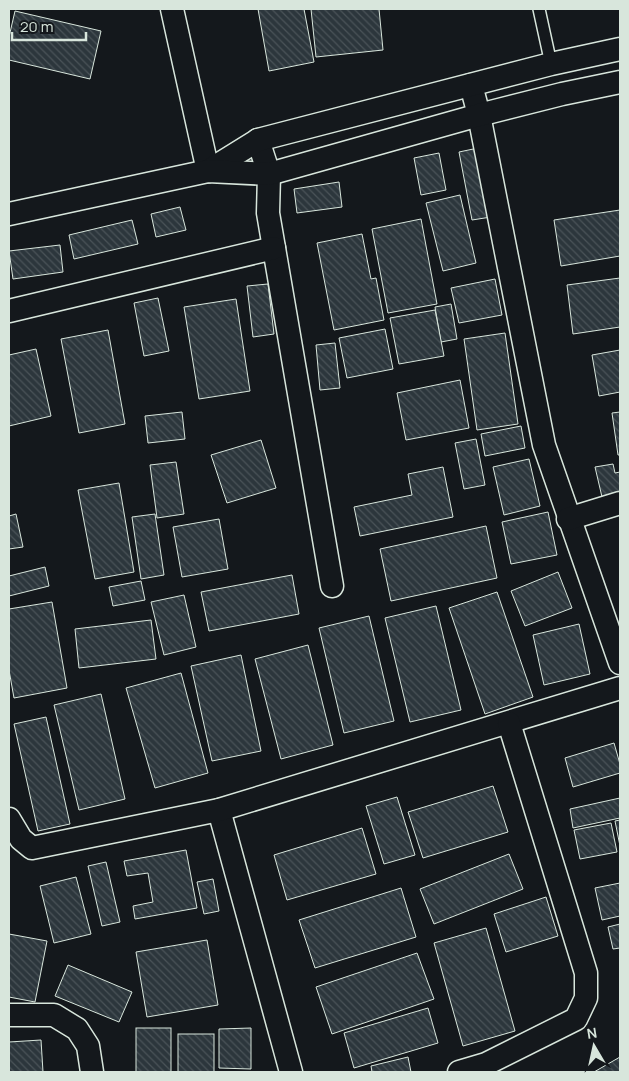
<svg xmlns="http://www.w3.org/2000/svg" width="629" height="1081" viewBox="0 0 629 1081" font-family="Manrope,sans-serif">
<defs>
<pattern id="building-back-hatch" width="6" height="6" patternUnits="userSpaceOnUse" patternTransform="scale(1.25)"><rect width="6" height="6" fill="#2c363c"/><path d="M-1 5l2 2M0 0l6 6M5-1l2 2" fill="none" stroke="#4a5358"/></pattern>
</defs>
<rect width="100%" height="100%" fill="#14181c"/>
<g fill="url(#building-back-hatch)" stroke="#d8e6dc">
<path d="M258,9h46l10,53 -45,9z"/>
<path d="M311,9h68l4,41 -67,7z"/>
<path d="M15,11l86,20 -11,48 -81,-19v-23z"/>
<path d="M478,148l13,69 -19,3 -13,-68z"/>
<path d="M439,153l7,37 -25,5 -7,-37z"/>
<path d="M339,182l3,25 -45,6 -3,-24z"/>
<path d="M460,195l16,68 -33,8 -17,-68z"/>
<path d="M180,207l6,23 -30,7 -5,-23z"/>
<path d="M620,210v46l-59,10 -7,-46z"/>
<path d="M421,219l16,85 -49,9 -16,-84z"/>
<path d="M132,220l6,24 -64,15 -5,-24z"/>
<path d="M362,234l9,45 5,-1 8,42 -50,10 -17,-87z"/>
<path d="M60,245l3,27 -50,7 -4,-28z"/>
<path d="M620,278v49l-47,7 -6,-49z"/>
<path d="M495,279l7,36 -43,8 -8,-35z"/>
<path d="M268,284l6,50 -21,3 -6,-51z"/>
<path d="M158,298l11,53 -25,5 -10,-53z"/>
<path d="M236,299l14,92 -51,8 -15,-92z"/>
<path d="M451,304l6,35 -16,3 -6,-35z"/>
<path d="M435,310l9,46 -45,8 -9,-46z"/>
<path d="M385,329l8,40 -46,9 -8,-40z"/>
<path d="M108,330l17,94 -46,9 -18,-94z"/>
<path d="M505,333l13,91 -41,6 -13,-91z"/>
<path d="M335,343l5,45 -20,2 -4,-45z"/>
<path d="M36,349l15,67 -42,10v-71z"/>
<path d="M620,350v42l-21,4 -7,-41z"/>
<path d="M460,380l9,48 -63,12 -9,-47z"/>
<path d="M182,412l3,27 -37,4 -3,-27z"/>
<path d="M620,412v43h-2l-6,-42z"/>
<path d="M521,426l4,22 -40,8 -4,-22z"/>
<path d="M476,439l9,46 -21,4 -9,-46z"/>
<path d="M261,440l15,48 -49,15 -16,-48z"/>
<path d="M529,459l11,47 -36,9 -11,-48z"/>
<path d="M176,462l8,52 -27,4 -7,-53z"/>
<path d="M613,464l2,9 5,-1v21l-18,4 -7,-30z"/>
<path d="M443,467l10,50 -93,19 -6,-29 58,-12 -4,-21z"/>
<path d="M119,483l15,89 -39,7 -17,-89z"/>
<path d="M548,512l9,43 -46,9 -9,-42z"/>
<path d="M16,514l7,33 -14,2v-33z"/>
<path d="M155,514l9,61 -23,4 -9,-62z"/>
<path d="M219,519l9,50 -46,8 -9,-50z"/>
<path d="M486,526l11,52 -106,23 -11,-52z"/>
<path d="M45,567l4,19 -40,10v-20z"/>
<path d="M558,572l14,36 -47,18 -14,-35z"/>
<path d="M292,575l7,39 -90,17 -8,-39z"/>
<path d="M141,581l4,19 -32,6 -4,-19z"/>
<path d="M497,592l36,105 -48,17 -36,-106z"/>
<path d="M184,595l12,52 -32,8 -13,-53z"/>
<path d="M52,602l15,86 -53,10 -5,-28v-61z"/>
<path d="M436,606l25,104 -51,12 -25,-104z"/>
<path d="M369,616l25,105 -50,12 -25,-105z"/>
<path d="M151,620l5,39 -77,9 -4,-39z"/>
<path d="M579,624l11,50 -46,11 -11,-50z"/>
<path d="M308,645l25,100 -52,14 -26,-100z"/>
<path d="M241,655l20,96 -49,10 -21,-95z"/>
<path d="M181,673l27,100 -53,15 -29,-100z"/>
<path d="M101,694l24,105 -46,11 -25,-105z"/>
<path d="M46,717l24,107 -32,7 -24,-107z"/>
<path d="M614,743l6,21v9l-47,14 -8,-29z"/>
<path d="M493,786l15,46 -85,26 -15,-46z"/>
<path d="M397,797l18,58 -31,9 -18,-58z"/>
<path d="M620,798v20l-47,10 -3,-19z"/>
<path d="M620,820v26l-5,-25z"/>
<path d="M611,823l6,29 -37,7 -6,-29z"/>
<path d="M362,828l14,46 -89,26 -13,-45z"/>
<path d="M186,850l11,58 -62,11 -2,-13 20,-4 -5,-29 -21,3 -3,-15z"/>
<path d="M509,854l14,35 -89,35 -14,-35z"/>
<path d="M106,862l14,60 -18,4 -14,-60z"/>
<path d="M76,877l15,57 -37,9 -14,-57z"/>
<path d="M213,879l6,32 -15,3 -7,-32z"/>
<path d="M620,883v33l-18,4 -7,-32z"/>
<path d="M401,888l15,49 -101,31 -16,-48z"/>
<path d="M546,897l12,39 -52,16 -12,-38z"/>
<path d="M620,924v24l-7,1 -5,-22z"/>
<path d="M486,928l29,103 -52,15 -29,-103z"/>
<path d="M9,934l38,7 -12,61 -26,-5z"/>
<path d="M207,940l11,65 -71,12 -11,-65z"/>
<path d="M417,953l17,46 -102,35 -16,-47z"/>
<path d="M68,965l64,27 -13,30 -64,-26z"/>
<path d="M428,1008l10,35 -84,25 -10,-35z"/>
<rect x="136" y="1028" width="35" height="44"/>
<path d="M251,1028v41l-32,-1v-39z"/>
<rect x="178" y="1034" width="36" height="38"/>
<path d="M41,1040l2,32h-34v-30z"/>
<path d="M408,1057l3,15h-39l-1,-6z"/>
<path d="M620,1057v15h-26z"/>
</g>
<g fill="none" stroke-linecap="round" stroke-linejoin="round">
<g stroke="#d8e6dc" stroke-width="14">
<path id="service" d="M539,9l12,55"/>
</g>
<g stroke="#d8e6dc" stroke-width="25">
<g id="minor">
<path d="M172,9l36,162"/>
<path d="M471,85l8,30 65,330 76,218"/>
<path d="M258,140l11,34 -1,39 64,373"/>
<path d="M208,171l50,-31 293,-76 69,-15"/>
<path d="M9,214l199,-43 61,3 210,-59 83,-21 58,-12"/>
<path d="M9,311l265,-63"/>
<path d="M568,519l52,-16"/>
<path d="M219,810l72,262"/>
<path d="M9,819l12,20 11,9 187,-38 401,-122"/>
<path d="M9,1015h45l23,14 11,17 4,26"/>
<path d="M459,1072l27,-8 90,-45 10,-21v-25l-77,-250"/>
</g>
</g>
<use href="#service" stroke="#14181c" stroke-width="11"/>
<use href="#minor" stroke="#14181c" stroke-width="22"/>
</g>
<rect width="629" height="1081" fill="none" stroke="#d8e6dc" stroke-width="20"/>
<g transform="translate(594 1046) rotate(351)" stroke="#14181c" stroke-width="4" paint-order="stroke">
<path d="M0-4L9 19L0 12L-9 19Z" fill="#d8e6dc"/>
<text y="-8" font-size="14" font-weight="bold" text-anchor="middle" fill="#d8e6dc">N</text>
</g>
<path d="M12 32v8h74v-8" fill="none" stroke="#d8e6dc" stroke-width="2.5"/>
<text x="20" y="32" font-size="15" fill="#d8e6dc" stroke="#14181c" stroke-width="4" paint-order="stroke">20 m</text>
</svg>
